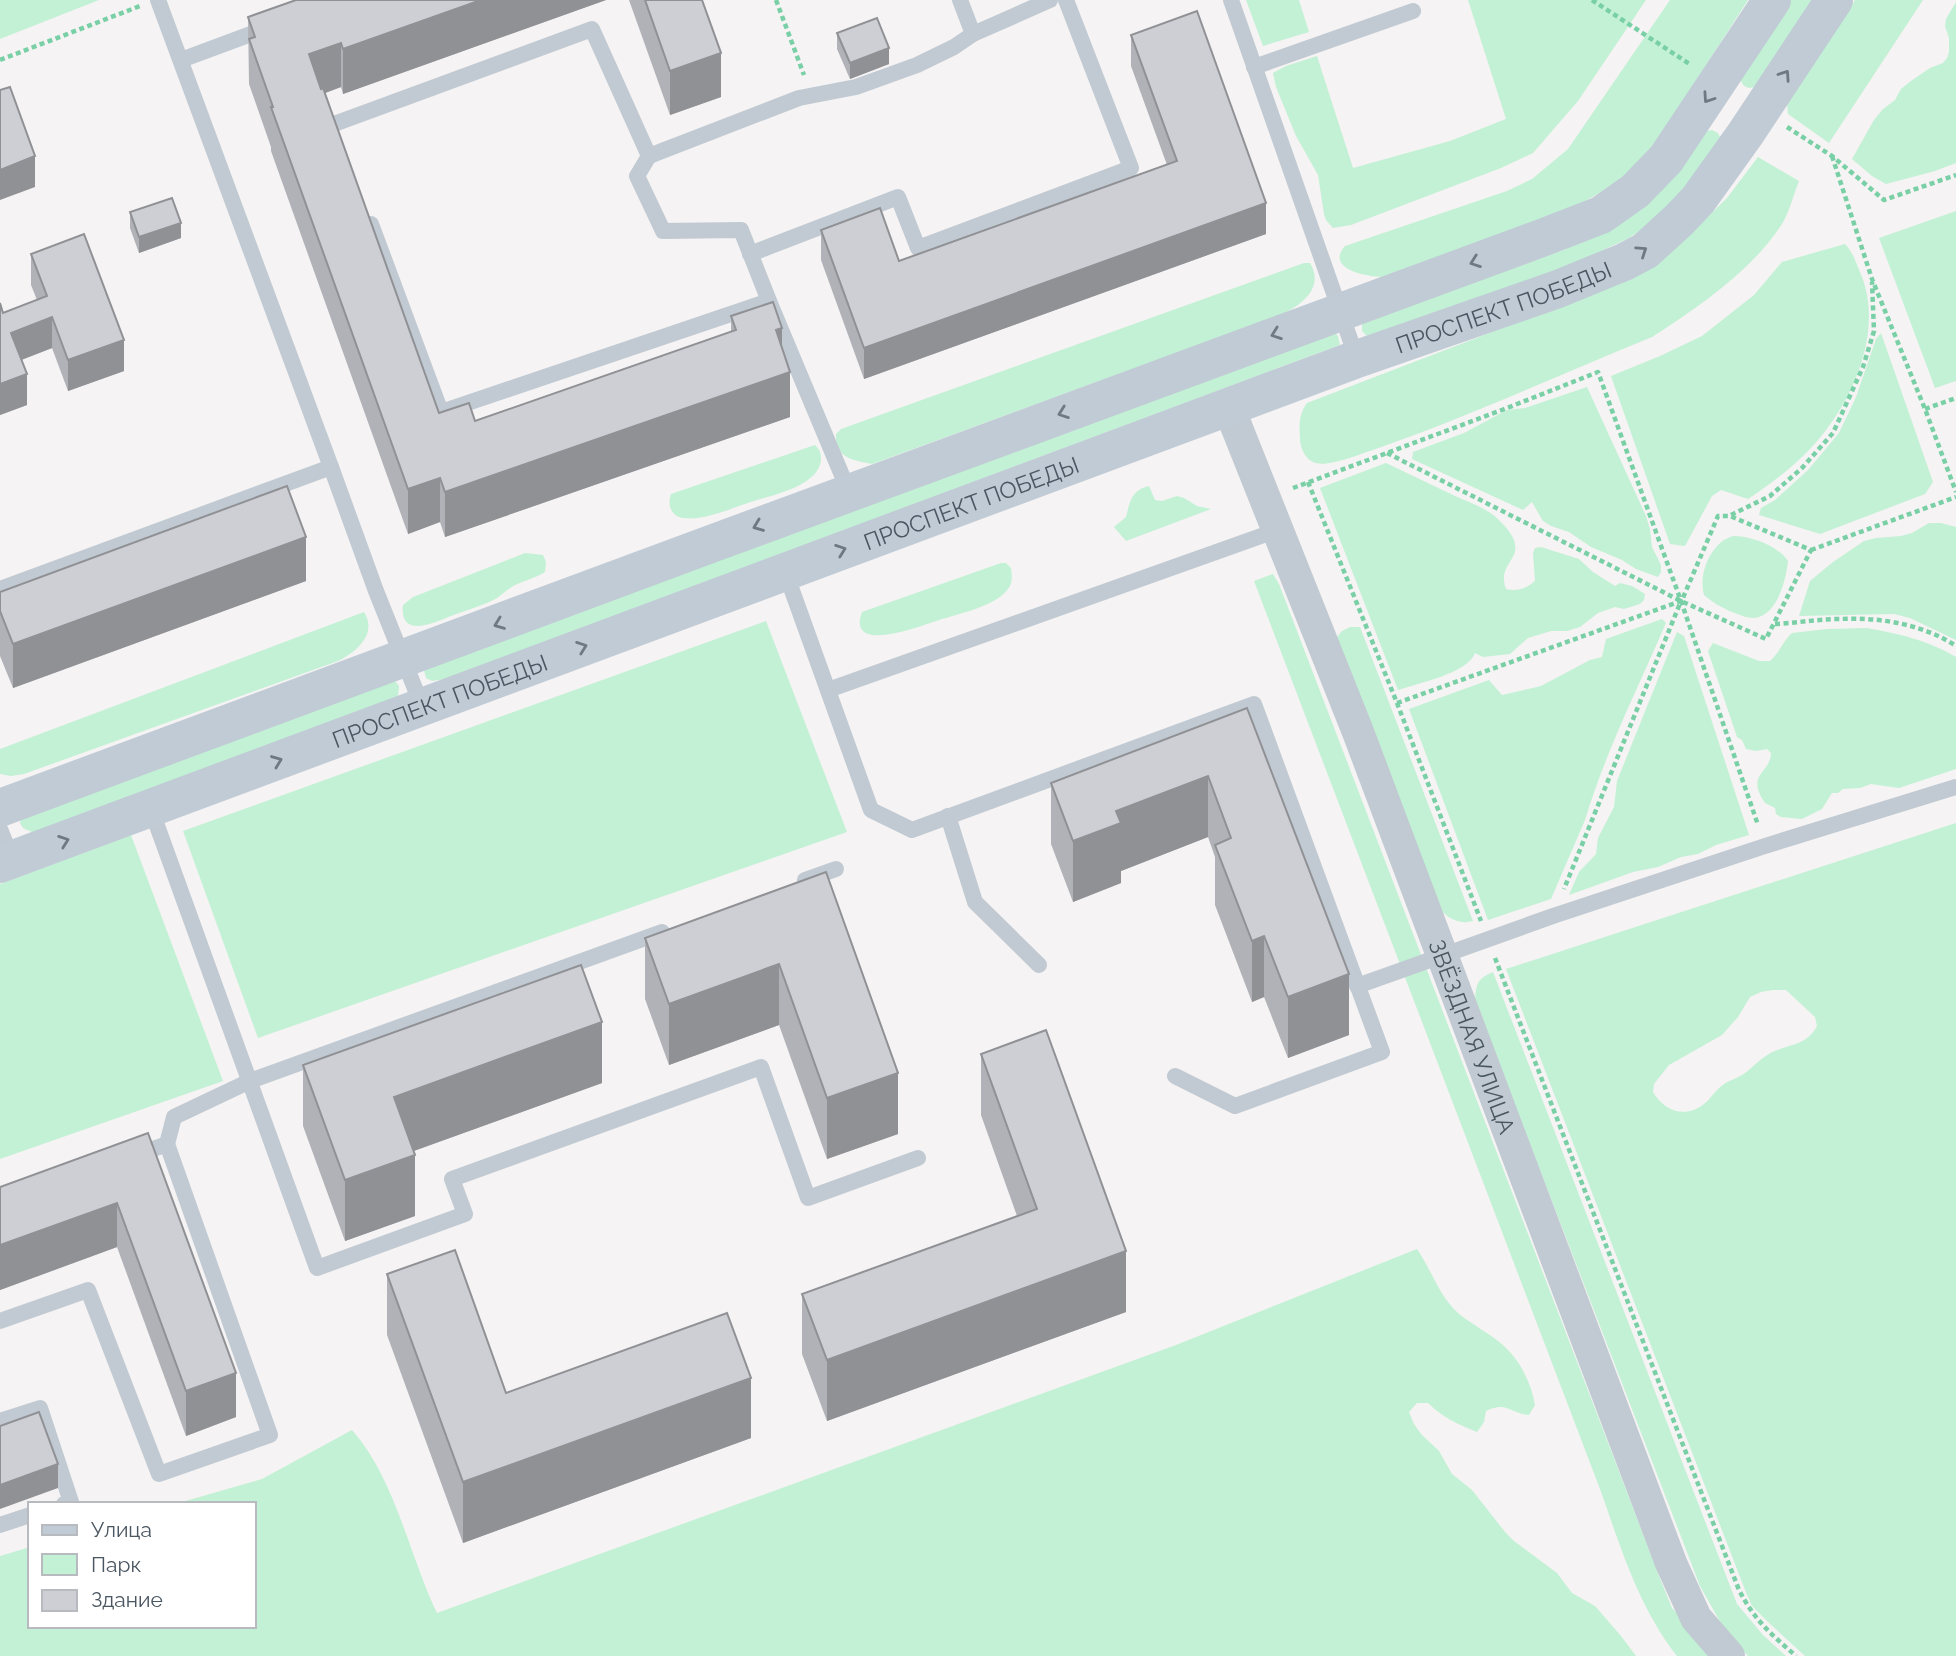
<svg xmlns="http://www.w3.org/2000/svg" width="1956" height="1656" viewBox="0 0 1956 1656" font-family="Raleway,sans-serif">
<rect width="100%" height="100%" fill="#f5f3f3"/>
<g fill="#c3f1d5" fill-rule="evenodd">
<path d="M0,0h99l-99,39z"/>
<path d="M1246,0h53l10,32 -46,14z"/>
<path d="M1468,0h178l-68,101 -45,52 -32,15 -150,57 -18,3 -7,-8 -2,-6 -6,-39 -22,-39 -20,-49 -3,-14 13,-7 31,-10 36,112 97,-27 56,-22z"/>
<path d="M1670,0h78l-95,147c-22,27 -50,46 -82,61l-186,69c-15,0 -61,-7 -40,-31l162,-55 25,-12 36,-30z"/>
<path d="M1790,0h22l-57,87 -6,1 -5,-2 -5,-8z"/>
<path d="M1855,0h68l-94,143 -41,-29 -1,-11z"/>
<path d="M1956,2v161l-21,8 -49,13 -14,-8 -20,-17 22,-39 9,-11 12,-9 6,-11 10,-8 19,-13 13,-5 4,-5 2,-6v-14l-4,-12 1,-7z"/>
<path d="M1712,130l6,3 3,6 -26,41 -48,46 -18,12 -58,27 -204,71 -5,-5v-8l204,-74 137,-117z"/>
<path d="M1758,157l41,24c-6,15 -10,33 -19,46 -30,45 -83,81 -128,110 -93,38 -184,80 -279,113 -13,4 -44,17 -57,13 -10,-2 -16,-15 -16,-25 -1,-13 -1,-24 7,-35l300,-115 83,-54 37,-36z"/>
<path d="M1956,211v170l-21,7 -56,-150z"/>
<path d="M1845,244c9,9 12,22 17,33 22,58 -12,130 -52,172 -19,20 -40,35 -62,50l-27,-9 -9,6 -27,50 -15,-2 -59,-168 49,-20 42,-20 52,-41 28,-33z"/>
<path d="M1304,263h6c15,25 -9,43 -30,52l-408,149c-20,-4 -37,-6 -36,-30l5,-5z"/>
<path d="M1881,333l52,149 -8,12 -105,40 -61,-19 2,-7 14,-8 33,-30 31,-37 17,-36 20,-58z"/>
<path d="M1326,334h10l2,2 2,9 -895,334 -13,2 -6,-3 -2,-8z"/>
<path d="M1587,387l59,129 4,13 2,18 9,18v7l-3,5 -22,-8 -14,-9 -31,-13 -22,-15 -18,-6 -8,-5 -11,-19 -9,8 -111,-51 1,-7 51,-19 43,-23 18,-2z"/>
<path d="M815,445c5,5 6,8 6,14 -1,27 -49,36 -70,43 -20,6 -46,19 -68,16 -12,-2 -16,-13 -12,-24z"/>
<path d="M1386,463c23,11 46,22 69,33 11,5 23,9 34,16 8,5 21,18 25,28 7,21 -17,24 -8,49 11,3 21,-1 29,-8l-2,-28 2,-5 6,-1 38,12 14,13 22,14 5,-3 12,3 13,8 -1,6 -4,4 -16,5 -9,-2 -17,6 -18,14 -13,4h-16l-23,7 -18,16 -27,3 -8,-4c-7,20 -56,30 -77,37l-78,-202z"/>
<path d="M1149,486l6,14 7,1 15,-5 7,2 13,8 14,3 -85,32 -12,-14 12,-10c4,-15 5,-27 23,-31z"/>
<path d="M1929,523h12l15,4v113l-46,-22 -16,-4 -95,2 11,-35 23,-19 31,-21 12,-3 25,-2 11,-3z"/>
<path d="M1733,536c18,0 44,9 55,25 -2,19 -11,56 -35,57 -7,0 -15,-4 -21,-6 -11,-5 -19,-9 -28,-17 -6,-21 7,-53 29,-59z"/>
<path d="M525,553l18,2 3,7 -1,10c-11,7 -24,9 -35,16 -5,3 -8,7 -13,10 -12,7 -27,11 -41,16 -16,6 -57,28 -53,-9l10,-8z"/>
<path d="M1001,563h5l5,5c1,7 2,15 -3,21 -12,17 -50,25 -69,31 -16,5 -93,36 -77,-8z"/>
<path d="M1273,574l6,10 382,997 11,27 44,48h-39c-39,-50 -56,-108 -77,-167l-346,-908z"/>
<path d="M364,612c14,22 -8,40 -26,49l-314,113 -13,2 -11,-2v-25z"/>
<path d="M1662,619l4,4c-28,65 -61,130 -81,197l-34,79 -63,21 -79,-211 80,-29 13,15 39,-9 49,-26 12,-3 4,-18z"/>
<path d="M766,621l81,211 -589,206 -75,-207z"/>
<path d="M1350,627h10l113,294c-14,4 -26,-3 -35,-14l-101,-270 5,-6z"/>
<path d="M1867,628c33,6 60,12 89,29v112l-57,19 -28,-4 -11,4 -17,1 -5,4h-6l-10,16 -20,10 -21,-2 -5,-3 -1,-6 -10,-5c-20,-30 5,-28 6,-50l-4,-4 -11,2 -10,-2 -4,-9 -5,-3 -29,-86 5,-8 46,18h11c10,-9 13,-20 22,-28l35,-4z"/>
<path d="M1677,632l7,4 65,199 -33,10 -18,9 -17,3 -23,10 -25,5 -64,23 10,-23 17,-18 2,-16 16,-31 3,-26z"/>
<path d="M391,681l5,1 3,4 -1,11 -364,136 -11,-5 -3,-5 1,-6z"/>
<path d="M1956,823v833h-151l-37,-34 -16,-16 -7,-16 -239,-621zM1773,990h13l29,27 2,9c-13,24 -34,16 -54,32 -7,5 -13,12 -21,17 -6,4 -13,5 -19,10 -8,5 -12,14 -19,19 -19,15 -40,7 -51,-12l1,-8 15,-19 53,-30 16,-18 12,-20 11,-5z"/>
<path d="M131,835l92,246 -223,78v-275z"/>
<path d="M1493,972l244,632 26,31 23,21h-38l-21,-22 -27,-48 -225,-585c1,-17 2,-22 18,-29z"/>
<path d="M1417,1249c14,20 22,47 41,64 12,10 27,18 40,28 20,15 33,40 37,64l-6,10c-21,-2 -21,-14 -43,-4l-2,11 -7,10c-18,-7 -35,-15 -49,-29h-11l-8,9 5,12 7,10 18,17 13,23 20,16 33,42 9,9 43,32 15,20 23,13 26,30 15,20h-1636v-100l30,-9v79h224v-122h-79l87,-25 90,-49c43,48 57,125 85,183l739,-268z"/>
</g>
<g fill="none" stroke-linecap="round" stroke-linejoin="round">
<g stroke="#7ad0a6" stroke-width="4.5" stroke-dasharray="5 3.5" stroke-linecap="butt">
<path d="M776,0l28,75"/>
<path d="M1592,0l99,65"/>
<path d="M0,60l140,-54"/>
<path d="M1787,127l45,29 52,44 72,-25"/>
<path d="M1832,156l40,123 53,130 31,83"/>
<path d="M1925,409l31,-11"/>
<path d="M1387,453l294,148 85,38 45,-89 -81,-34h-12l-36,84"/>
<path d="M1308,482l89,221 84,218"/>
<path d="M1293,488l209,-78 96,-38 83,229 77,224"/>
<path d="M1731,515l39,-19 32,-28 31,-35 30,-66 11,-36 -2,-49"/>
<path d="M1811,550l145,-53"/>
<path d="M1775,624c22,-1 43,-5 65,-5 39,-2 83,5 116,27"/>
<path d="M1397,703l284,-102 -117,288"/>
<path d="M1495,958l244,632c16,31 32,44 57,66"/>
</g>
<g stroke="#c1cad2" stroke-width="16">
<path d="M158,0l173,467 45,124 46,115"/>
<path d="M960,0l13,34 77,-34"/>
<path d="M1231,0l126,359"/>
<path d="M181,60l86,-32"/>
<path d="M1254,67l159,-56"/>
<path d="M334,124l258,-95 57,127 -12,20 26,55 78,-1 28,71"/>
<path d="M649,156l150,-58 57,-11 61,-22 37,-18 19,-13"/>
<path d="M371,224l70,188 328,-111 80,191"/>
<path d="M750,254l148,-57 20,51 213,-80 -65,-168"/>
<path d="M785,571l86,239 41,20 342,-126 128,348 -147,54 -60,-30"/>
<path d="M0,589l331,-122"/>
<path d="M828,690l450,-160"/>
<path d="M151,809l166,459 148,-54 -13,-35 309,-112 47,131 110,-40"/>
<path d="M948,816l27,86 64,63"/>
<path d="M0,829l12,30"/>
<path d="M805,880l31,-11"/>
<path d="M1357,986l196,-70 212,-70 191,-59"/>
<path d="M167,1144l7,-27 76,-36 412,-149"/>
<path d="M0,1321l88,-31 71,184 111,-39 -103,-291 -33,12"/>
<path d="M0,1421l40,-13 31,94 -7,2"/>
<path d="M0,1525l30,-10"/>
</g>
<path stroke="#c1cad2" stroke-width="32" id="s1" d="M1229,408l129,324 313,831 25,55 33,38"/>
<g stroke="#c1cbd6" stroke-width="38">
<path d="M0,808c513,-189 1025,-383 1539,-569l62,-24 34,-24 31,-32 106,-159"/>
<path id="s2" d="M0,864l1357,-505 201,-70 66,-27 21,-11 34,-31 19,-20 48,-67 88,-133"/>
</g>
</g>
<g fill="#b0b2b7">
<path d="M296,0h310l-263,94 -2,-7 -16,6 114,320 36,8 256,-89v-16l51,33 8,68 -345,120 -5,-15 -32,12 -137,-383v-4l-22,-63 -1,-67z"/>
<path d="M629,0h73l19,97 -51,18z"/>
<path d="M837,33l52,31 -39,15 -13,-30z"/>
<path d="M1131,35l135,199 -402,145 -43,-119v-30l78,31 268,-96 -36,-99z"/>
<path d="M130,212l51,26 -42,15 -9,-25z"/>
<path d="M31,254l93,117 -56,20 -16,-43 -31,12 6,45 -27,10v-112l3,10 34,-13 -6,-15z"/>
<path d="M306,581l-293,107 -13,-32v-64z"/>
<path d="M1247,708l102,327 -61,23 -24,-61 -12,5 -37,-97v-48l-7,-20 -87,34v12l-48,19 -22,-58v-61z"/>
<path d="M826,872l72,262 -71,25 -48,-134 -110,40 -24,-66v-61z"/>
<path d="M981,1054l145,258 -299,109 -25,-67v-60l215,-78 -36,-101z"/>
<path d="M303,1065l299,18 -188,68 1,65 -70,25 -42,-115z"/>
<path d="M148,1133l88,284 -50,19 -69,-189 -117,43v-103z"/>
<path d="M387,1274l119,119 245,45 -288,105 -76,-208z"/>
</g>
<g fill="#909195">
<path d="M481,0h125l-263,94v-45z"/>
<path d="M341,43v44l-32,12v-45z"/>
<path d="M889,48v16l-39,15v-16z"/>
<path d="M721,53v44l-51,18v-44z"/>
<path d="M35,156v31l-35,13v-30z"/>
<path d="M1266,203v31l-402,145v-31z"/>
<path d="M181,223v15l-42,15v-16z"/>
<path d="M52,317v31l-41,16v-31z"/>
<path d="M782,328v45l-6,-43z"/>
<path d="M124,340v31l-56,20v-31z"/>
<path d="M790,372v45l-345,120v-45z"/>
<path d="M27,374v31l-27,10v-31z"/>
<path d="M440,478v44l-32,12v-45z"/>
<path d="M306,537v44l-293,107v-44z"/>
<path d="M1208,776v61l-87,34v12l-48,19v-61l43,-30z"/>
<path d="M1264,936v61l-12,5v-61z"/>
<path d="M779,964v61l-110,40v-61z"/>
<path d="M1349,974v61l-61,23v-61z"/>
<path d="M602,1022v61l-208,75v-61z"/>
<path d="M898,1073v61l-71,25v-61z"/>
<path d="M415,1155v61l-70,25v-61z"/>
<path d="M117,1203v44l-117,43v-45z"/>
<path d="M1126,1251v61l-299,109v-61z"/>
<path d="M236,1373v44l-50,19v-45z"/>
<path d="M751,1378v60l-288,105v-61z"/>
<path d="M58,1464v24l-58,21v-24z"/>
</g>
<g fill="#cdcfd5" stroke="#909195" stroke-width="2">
<path d="M296,0h185l-138,49 -2,-6 -32,11 12,35 2,-1 116,325 30,-10 6,18 261,-91 -5,-14 42,-14 9,26 -6,2 14,42 -345,120 -5,-14 -32,11 -137,-382h2l-24,-68 6,-2 -7,-20z"/>
<path d="M645,0h57l19,53 -51,18z"/>
<path d="M1197,11l69,192 -402,145 -43,-118 59,-22 19,53 278,-100 -46,-126z"/>
<path d="M877,18l12,30 -39,15 -13,-30z"/>
<path d="M10,87l25,69 -35,14v-80z"/>
<path d="M172,198l9,25 -42,14 -9,-25z"/>
<path d="M84,234l40,106 -56,20 -16,-43 -41,16 16,41 -27,10v-81l3,10 44,-17 -16,-42z"/>
<path d="M287,486l19,51 -293,107 -13,-33v-19z"/>
<path d="M1247,708l102,266 -61,23 -24,-61 -12,5 -37,-96 16,-7 -23,-62 -92,35 5,12 -48,18 -22,-58z"/>
<path d="M826,872l72,201 -71,25 -48,-134 -110,40 -24,-66z"/>
<path d="M581,965l21,57 -208,75 21,58 -70,25 -42,-115z"/>
<path d="M1046,1030l80,221 -299,109 -25,-66 235,-85 -56,-155z"/>
<path d="M148,1133l88,240 -50,18 -69,-188 -117,42v-58z"/>
<path d="M455,1250l51,143 221,-80 24,65 -288,104 -76,-208z"/>
<path d="M39,1412l19,52 -58,21v-59z"/>
</g>
<defs><path id="oneway-chevron" d="M-2-3.5L2.5 0L-2 3.5" fill="none" stroke-width="1.6" stroke-linecap="round" stroke-linejoin="round" transform="scale(1.75)"/></defs>
<g stroke="#6e7984">
<use href="#oneway-chevron" transform="translate(1785 75) rotate(-56)"/>
<use href="#oneway-chevron" transform="translate(1708 98) rotate(124)"/>
<use href="#oneway-chevron" transform="translate(1642 251) rotate(-34)"/>
<use href="#oneway-chevron" transform="translate(1475 262) rotate(160)"/>
<use href="#oneway-chevron" transform="translate(1276 334) rotate(160)"/>
<use href="#oneway-chevron" transform="translate(1063 413) rotate(160)"/>
<use href="#oneway-chevron" transform="translate(758 526) rotate(159)"/>
<use href="#oneway-chevron" transform="translate(841 550) rotate(-20)"/>
<use href="#oneway-chevron" transform="translate(499 624) rotate(159)"/>
<use href="#oneway-chevron" transform="translate(582 647) rotate(-20)"/>
<use href="#oneway-chevron" transform="translate(277 761) rotate(-21)"/>
<use href="#oneway-chevron" transform="translate(64 841) rotate(-20)"/>
</g>
<g text-anchor="middle" dominant-baseline="central" stroke-width="5" stroke-linejoin="round" paint-order="stroke">
<g font-size="23" fill="#4a5661" stroke="#fff">
<text stroke="none"><textPath href="#s2" startOffset="1603">ПРОСПЕКТ ПОБЕДЫ</textPath></text>
<text stroke="none"><textPath href="#s2" startOffset="1036">ПРОСПЕКТ ПОБЕДЫ</textPath></text>
<text stroke="none"><textPath href="#s2" startOffset="469">ПРОСПЕКТ ПОБЕДЫ</textPath></text>
<text stroke="none"><textPath href="#s1" startOffset="674">ЗВЁЗДНАЯ УЛИЦА</textPath></text>
</g>
</g>
<rect x="28" y="1502" width="228" height="126" fill="#ffffff" stroke="#b7bbc0" stroke-width="2"/>
<rect x="42" y="1525" width="35" height="10" fill="#c1cbd6" stroke="#b7bbc0" stroke-width="2"/>
<text x="91" y="1537" font-size="21" fill="#4a5661">Улица</text>
<rect x="42" y="1554" width="35" height="21" fill="#c3f1d5" stroke="#b7bbc0" stroke-width="2"/>
<text x="91" y="1572" font-size="21" fill="#4a5661">Парк</text>
<rect x="42" y="1590" width="35" height="21" fill="#cdcfd5" stroke="#b7bbc0" stroke-width="2"/>
<text x="91" y="1607" font-size="21" fill="#4a5661">Здание</text>
</svg>
